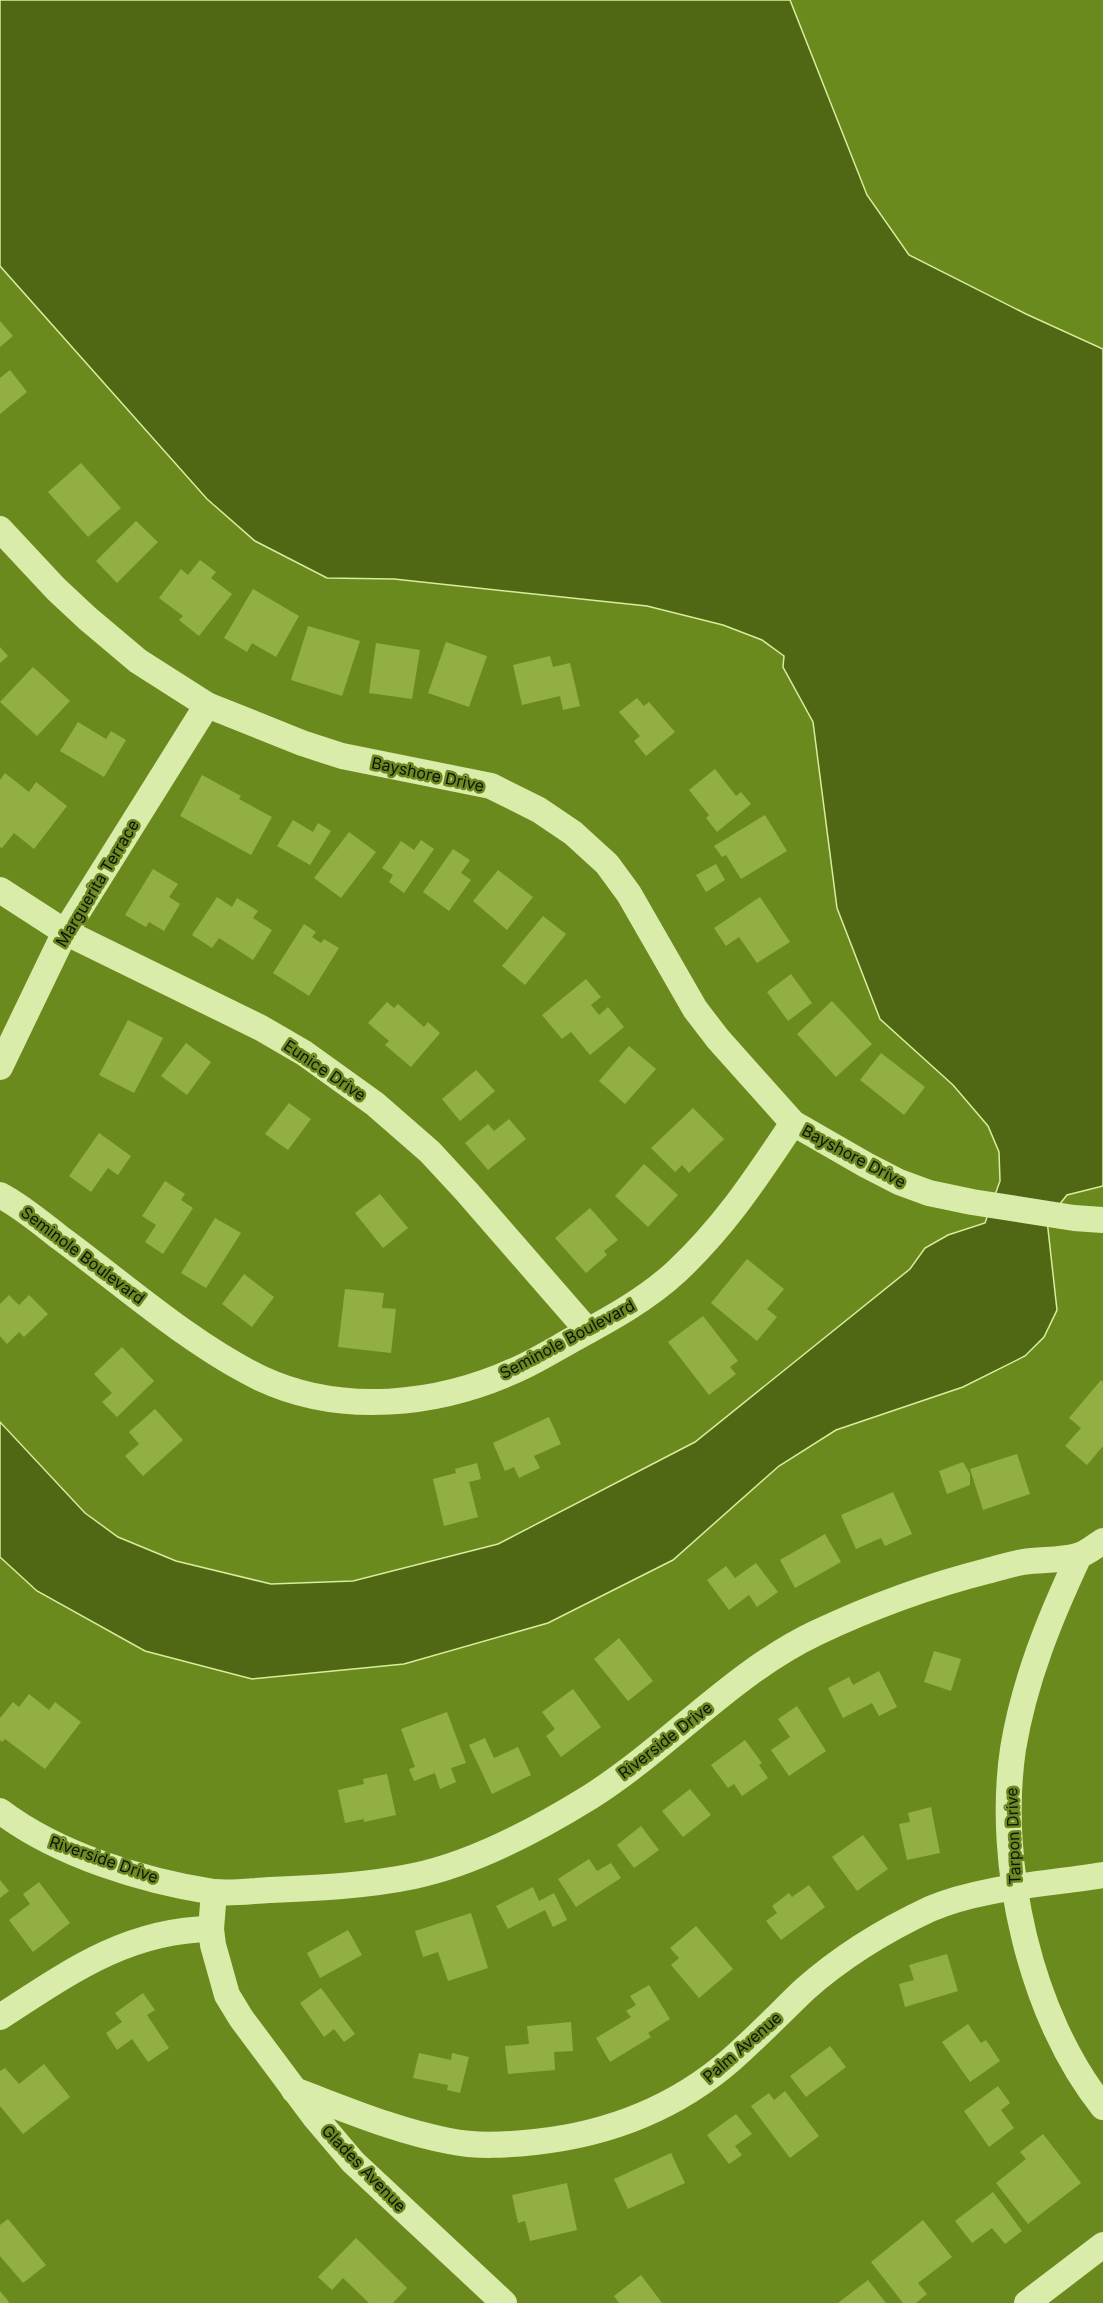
<svg xmlns="http://www.w3.org/2000/svg" width="1103" height="2303" viewBox="0 0 1103 2303" font-family="Inter,sans-serif">
<rect width="100%" height="100%" fill="#6b8a1e"/>
<path fill="#506814" stroke="#d8ed9d" stroke-width="1.5" d="M0,0h790l77,195 42,60 117,59 77,35v837l-36,9 -20,25 10,90 -13,27 -19,19 -62,31 -127,43 -57,36 -106,94 -125,63 -144,41 -152,15 -107,-28 -108,-60 -37,-34v-135l85,91 33,24 58,24 95,23 82,-3 145,-37 197,-102 215,-173 15,-21 23,-13 37,-12 15,-42 -1,-29 -11,-26 -35,-41 -73,-66 -43,-111 -24,-186 -30,-55 1,-11 -22,-16 -39,-15 -76,-19 -253,-27 -67,-1 -72,-37 -48,-42 -207,-233z"/>
<g fill="#92b042">
<path d="M0,321l13,15 -13,11z"/>
<path d="M10,370l17,22 -27,22v-36z"/>
<path d="M81,463l40,45 -33,29 -40,-45z"/>
<path d="M136,521l22,21 -41,41 -21,-22z"/>
<path d="M200,560l16,12 -5,6 21,16 -33,42 -20,-16 4,-4 -24,-18 22,-29 7,6z"/>
<path d="M253,589l46,27 -23,41 -24,-14 -5,9 -23,-14z"/>
<path d="M308,626l52,15 -18,55 -51,-16z"/>
<path d="M446,642l41,14 -18,51 -41,-14z"/>
<path d="M376,643l44,7 -8,49 -43,-6z"/>
<path d="M0,647l8,9 -8,7z"/>
<path d="M550,656l3,11 17,-4 10,43 -17,4 -3,-14 -38,9 -9,-40z"/>
<path d="M33,667l37,34 -33,35 -37,-34z"/>
<path d="M637,698l7,8 5,-4 26,30 -29,24 -12,-15 6,-5 -21,-24z"/>
<path d="M78,722l28,17 5,-8 15,9 -22,37 -44,-26z"/>
<path d="M715,769l21,27 5,-4 10,12 -34,28 -11,-14 3,-3 -20,-25z"/>
<path d="M5,773l24,19 7,-10 31,24 -33,43 -20,-16 -12,15 -2,-1v-67z"/>
<path d="M202,775l39,21 -2,3 33,18 -21,38 -71,-39z"/>
<path d="M765,815l22,36 -46,28 -15,-24 -4,2 -8,-11z"/>
<path d="M293,820l20,12 5,-9 13,8 -21,34 -33,-19z"/>
<path d="M349,832l27,20 -35,46 -27,-20z"/>
<path d="M421,840l13,9 -30,44 -15,-11 4,-7 -11,-7 19,-27 13,9z"/>
<path d="M453,849l17,11 -9,13 10,7 -22,31 -26,-19z"/>
<path d="M716,864l9,16 -19,12 -10,-17z"/>
<path d="M153,869l25,15 -9,13 11,7 -16,27 -15,-9 -3,5 -21,-12z"/>
<path d="M498,870l35,27 -26,33 -34,-29z"/>
<path d="M217,897l15,10 5,-9 21,13 -5,7 19,12 -19,30 -34,-22 -7,10 -20,-13z"/>
<path d="M760,897l30,45 -33,21 -18,-26 -13,9 -12,-18z"/>
<path d="M543,916l23,18 -41,51 -23,-19z"/>
<path d="M304,924l12,8 -4,5 9,6 3,-4 15,9 -30,48 -36,-23z"/>
<path d="M791,974l21,29 -24,18 -21,-29z"/>
<path d="M586,979l15,18 -10,8 8,10 9,-8 16,20 -34,28 -19,-23 -9,7 -20,-24z"/>
<path d="M832,1001l40,43 -36,33 -39,-43z"/>
<path d="M387,1002l7,6 4,-4 26,23 4,-5 12,11 -29,34 -26,-22 4,-4 -21,-18z"/>
<path d="M128,1020l35,18 -29,55 -35,-18z"/>
<path d="M186,1043l25,19 -24,33 -26,-19z"/>
<path d="M629,1046l27,23 -31,35 -26,-23z"/>
<path d="M881,1053l44,34 -21,28 -44,-35z"/>
<path d="M476,1070l19,21 -35,30 -18,-22z"/>
<path d="M289,1103l22,16 -23,31 -23,-16z"/>
<path d="M693,1108l31,31 -35,34 -7,-8 -7,7 -24,-24z"/>
<path d="M509,1119l17,20 -38,31 -23,-27 23,-19 6,7z"/>
<path d="M99,1133l32,23 -13,19 -10,-7 -17,24 -22,-16z"/>
<path d="M644,1164l34,31 -30,32 -33,-31z"/>
<path d="M165,1181l20,13 -4,6 12,8 -30,46 -18,-12 11,-17 -14,-9z"/>
<path d="M380,1194l28,34 -25,20 -28,-35z"/>
<path d="M590,1208l28,32 -14,11 3,4 -21,18 -31,-35z"/>
<path d="M215,1218l26,15 -35,55 -25,-15z"/>
<path d="M747,1259l37,30 -17,20 10,8 -20,24 -46,-38z"/>
<path d="M244,1274l30,23 -22,30 -30,-23z"/>
<path d="M345,1289l39,4 -2,15 14,1 -5,44 -53,-6z"/>
<path d="M9,1295l10,10 10,-10 19,19 -24,23 -5,-5 -12,12 -7,-8v-32z"/>
<path d="M703,1316l35,45 -8,6 6,7 -27,21 -41,-53z"/>
<path d="M122,1347l32,34 -37,36 -15,-15 10,-9 -18,-19z"/>
<path d="M1101,1380l2,2v64l-16,19 -22,-19 16,-18 -12,-10z"/>
<path d="M155,1409l28,31 -40,36 -18,-20 14,-12 -10,-12z"/>
<path d="M549,1417l12,27 -27,12 6,12 -21,10 -5,-11 -9,4 -12,-28z"/>
<path d="M1017,1454l13,40 -47,16 -13,-41z"/>
<path d="M963,1462l7,12v11l-23,9 -8,-23z"/>
<path d="M477,1463l4,16 -12,3 9,35 -34,9 -11,-47 23,-6 -1,-4z"/>
<path d="M893,1492l19,42 -27,12 -4,-8 -25,11 -15,-34z"/>
<path d="M825,1534l16,28 -46,26 -15,-28z"/>
<path d="M756,1563l22,29 -21,15 -8,-12 -20,15 -22,-30 19,-14 9,12z"/>
<path d="M619,1638l34,43 -25,20 -34,-42z"/>
<path d="M934,1651l27,8 -10,32 -27,-9z"/>
<path d="M879,1671l18,36 -18,9 -7,-13 -29,15 -15,-30 21,-11 4,8z"/>
<path d="M573,1689l28,38 -40,30 -15,-21 9,-7 -13,-17z"/>
<path d="M29,1694l20,16 6,-8 26,20 -36,47 -40,-30 -3,3 -2,-2v-22l13,-16 6,5z"/>
<path d="M797,1706l29,45 -37,25 -18,-26 19,-13 -12,-18z"/>
<path d="M447,1712l19,51 -15,5 5,14 -16,7 -5,-16 -21,8 -5,-12 6,-2 -14,-38z"/>
<path d="M485,1738l9,20 24,-11 13,28 -39,19 -23,-49z"/>
<path d="M745,1740l17,23 -3,2 9,13 -26,18 -8,-12 -6,4 -17,-23z"/>
<path d="M387,1774l9,41 -32,7v-3l-19,4 -7,-33 26,-6 -1,-5z"/>
<path d="M690,1789l21,26 -28,22 -21,-26z"/>
<path d="M931,1807l9,46 -33,7 -8,-36 11,-2 -2,-9z"/>
<path d="M641,1826l18,24 -25,18 -17,-23z"/>
<path d="M863,1835l25,34 -31,22 -25,-34z"/>
<path d="M589,1859l8,12 14,-8 10,15 -45,29 -18,-28z"/>
<path d="M0,1880l9,11 -9,7z"/>
<path d="M39,1882l31,41 -37,29 -24,-32 21,-16 -7,-10z"/>
<path d="M809,1885l16,22 -44,33 -15,-19 11,-8 -5,-7 17,-13 3,4z"/>
<path d="M533,1887l6,14 15,-8 13,27 -14,7 -8,-17 -37,19 -12,-23z"/>
<path d="M471,1913l17,55 -40,13 -10,-29 -15,5 -8,-26z"/>
<path d="M696,1926l37,43 -34,29 -28,-33 8,-7 -9,-10z"/>
<path d="M348,1930l14,25 -42,23 -13,-25z"/>
<path d="M947,1954l11,37 -53,16 -6,-23 15,-4 -5,-15z"/>
<path d="M649,1985l21,34 -22,14 3,4 -41,25 -14,-24 35,-21 -5,-6 10,-6 -6,-9z"/>
<path d="M321,1988l34,46 -11,8 -10,-13 -10,8 -24,-34z"/>
<path d="M143,1993l12,17 -8,5 22,33 -21,14 -16,-23 -15,11 -11,-17 16,-11 -7,-9z"/>
<path d="M571,2022l2,29 -19,1 1,18 -47,4 -3,-28 24,-2 -2,-18z"/>
<path d="M968,2024l13,19 5,-3 14,21 -30,21 -28,-40z"/>
<path d="M830,2046l16,21 -40,30 -16,-21z"/>
<path d="M419,2053l32,7 1,-7 17,4 -9,36 -13,-3 1,-5 -35,-7z"/>
<path d="M44,2064l26,33 -47,37 -23,-28v-35l5,-3 14,16z"/>
<path d="M998,2086l12,17 -9,7 13,18 -25,19 -25,-36z"/>
<path d="M785,2091l34,45 -29,22 -39,-52 18,-13 5,7z"/>
<path d="M736,2114l16,20 -17,12 7,9 -13,9 -22,-29z"/>
<path d="M1043,2134l38,49 -53,41 -32,-41 30,-24 -6,-7z"/>
<path d="M671,2153l14,30 -57,26 -14,-30z"/>
<path d="M567,2183l10,47 -47,11 -5,-20 -7,2 -6,-28z"/>
<path d="M993,2192l29,39 -17,13 -13,-16 -20,15 -17,-22z"/>
<path d="M8,2219l38,46 -23,18 -23,-27v-31z"/>
<path d="M923,2220l29,37 -34,26 9,11 -11,9h-13l-32,-41z"/>
<path d="M356,2238l51,50 -14,15h-24l-26,-25 -11,12 -14,-13z"/>
<path d="M641,2275l21,28h-43l-5,-7z"/>
<path d="M868,2280l18,23h-48z"/>
<path d="M0,2291l9,11 -1,1h-8z"/>
</g>
<g fill="none" stroke-linecap="round" stroke-linejoin="round">
<g stroke="#daeca9" stroke-width="26">
<path d="M0,529l56,60 31,29 51,43 69,44 95,38 40,13 149,30 48,24 34,23 34,31 22,30 66,115 23,30 75,84 73,42 33,17 30,11 43,9 102,16 29,2"/>
<path d="M0,890l65,42 196,96 43,25 71,51 55,48 37,40 121,139"/>
<path d="M0,1067l65,-135 142,-227"/>
<path d="M0,1195c21,11 40,27 59,42 63,46 131,107 201,141 81,38 178,28 258,-9 20,-9 39,-21 59,-32 35,-19 71,-39 100,-66 49,-46 79,-93 116,-148"/>
<path d="M1079,1556c-29,62 -55,125 -66,193 -17,115 17,267 90,358"/>
<path d="M0,1811c58,44 143,70 214,81 17,2 37,-1 55,-2 48,-2 97,-4 145,-14 58,-12 126,-48 176,-79 79,-50 142,-124 226,-164 55,-26 112,-47 171,-62 12,-3 24,-7 36,-9 17,-3 37,-1 54,-6 9,-2 18,-10 26,-15"/>
<path d="M214,1892l-3,37 2,16 14,50 14,23 73,98 39,46 151,141"/>
<path d="M0,2017c68,-44 127,-87 211,-88"/>
<path d="M294,2090c51,19 102,41 155,51 28,6 58,4 86,1 74,-8 141,-34 197,-83 25,-22 48,-46 72,-69 37,-33 81,-60 126,-81 51,-22 118,-25 173,-34"/>
<path d="M1027,2303l76,-58"/>
</g>
</g>
<g text-anchor="middle" dominant-baseline="central" stroke-width="5" stroke-linejoin="round" paint-order="stroke">
<g font-size="16" fill="#111" stroke="#6b8a1e">
<text transform="translate(428 774) rotate(12)">Bayshore Drive</text>
<text transform="translate(97 883) rotate(-59)">Marguerita Terrace</text>
<text transform="translate(325 1070) rotate(34)">Eunice Drive</text>
<text transform="translate(854 1156) rotate(28)">Bayshore Drive</text>
<text transform="translate(83 1255) rotate(37)">Seminole Boulevard</text>
<text transform="translate(567 1339) rotate(-28)">Seminole Boulevard</text>
<text transform="translate(665 1740) rotate(-38)">Riverside Drive</text>
<text transform="translate(1013 1836) rotate(-92)">Tarpon Drive</text>
<text transform="translate(104 1859) rotate(19)">Riverside Drive</text>
<text transform="translate(742 2047) rotate(-41)">Palm Avenue</text>
<text transform="translate(364 2168) rotate(46)">Glades Avenue</text>
</g>
</g>
</svg>
